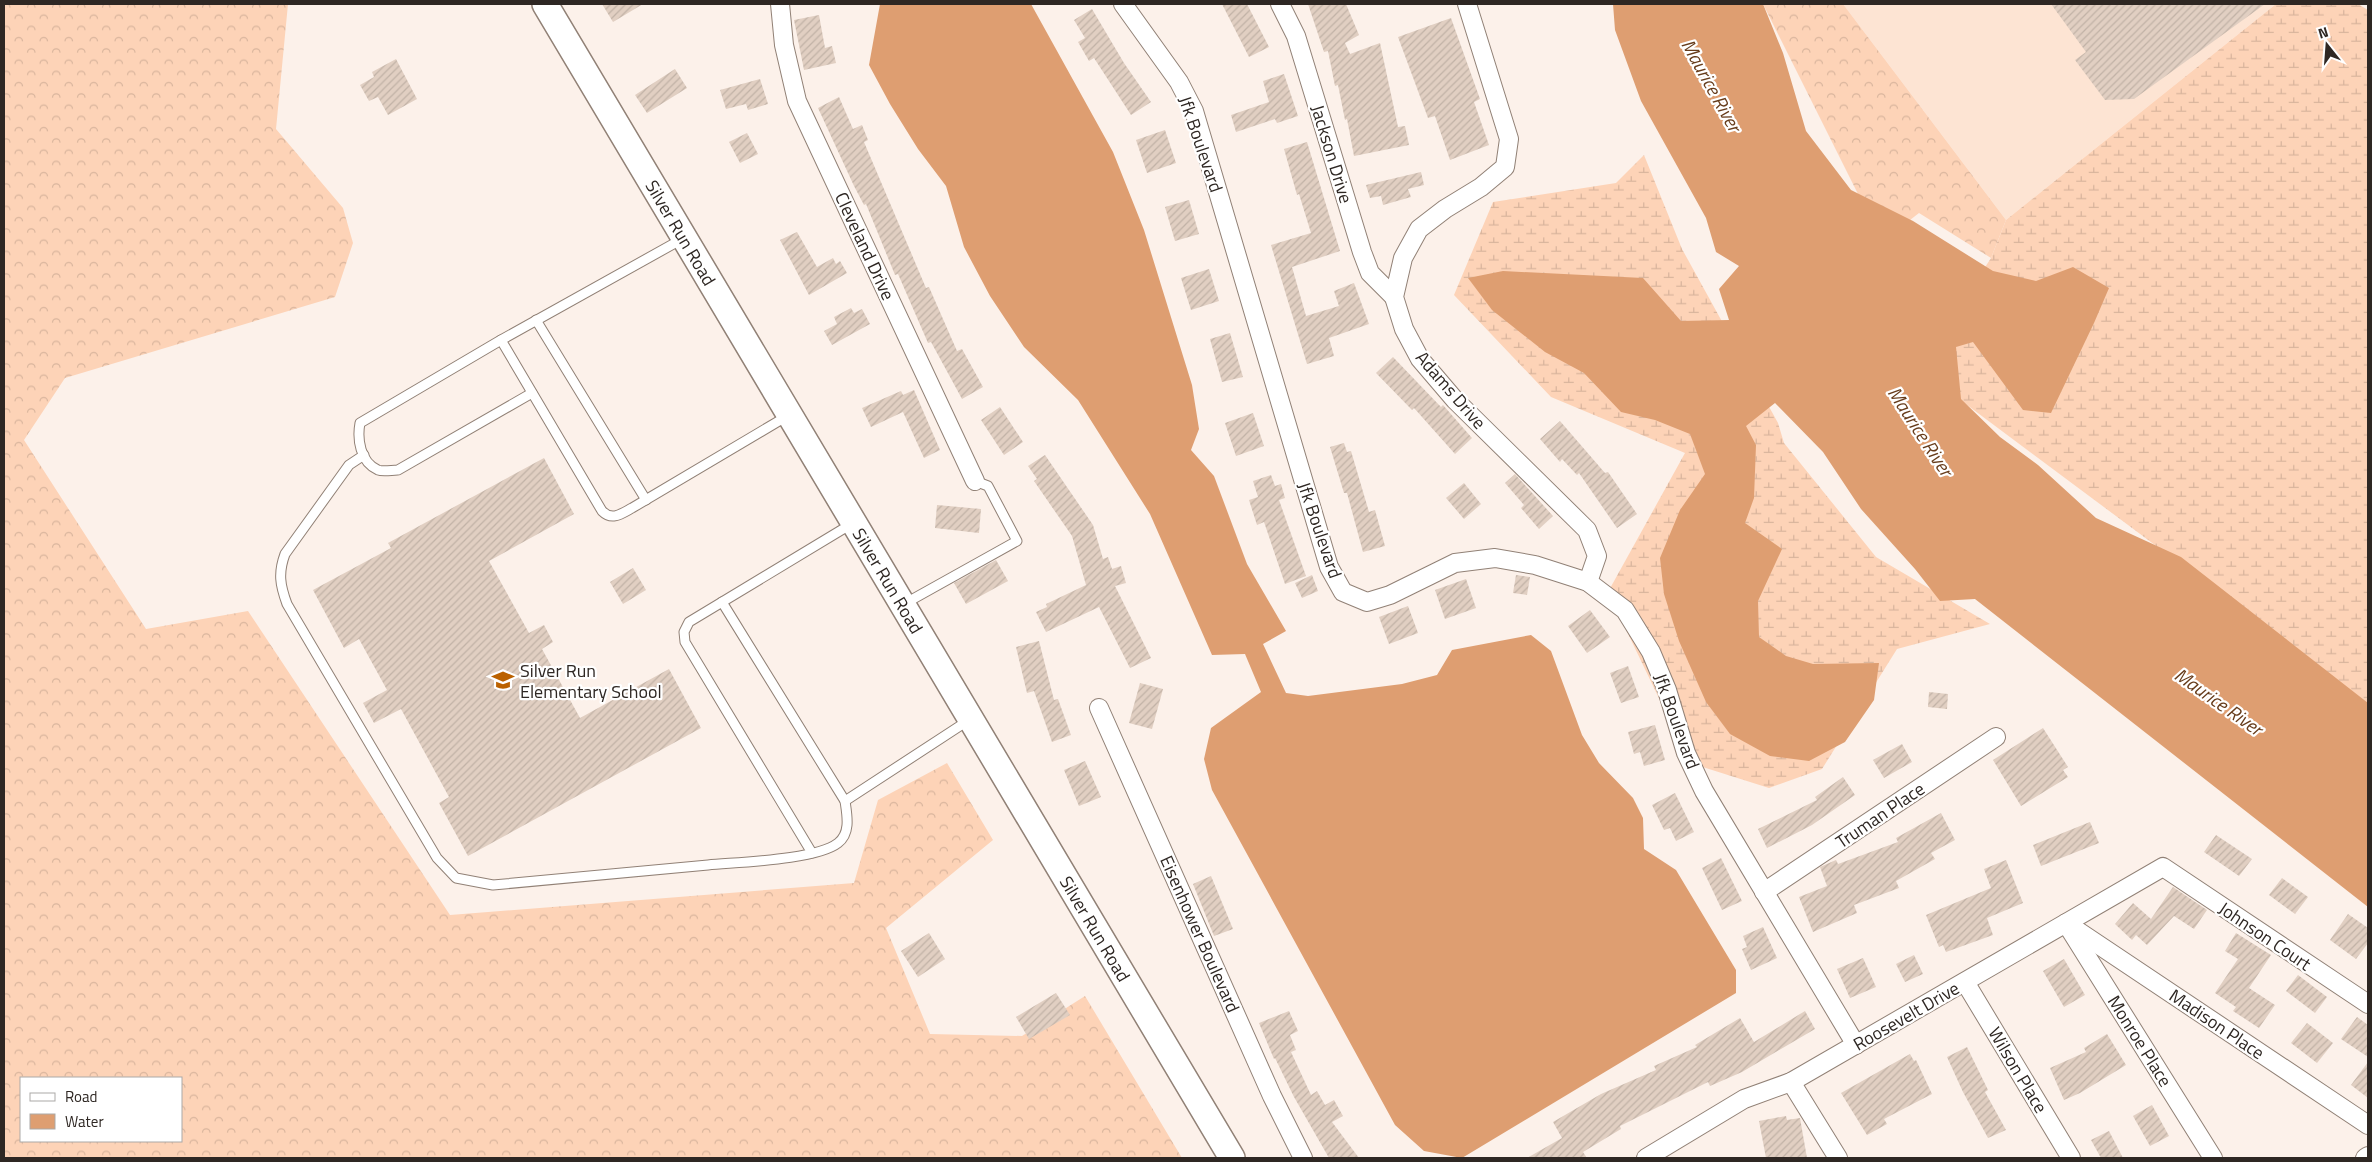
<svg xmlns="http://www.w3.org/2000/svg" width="2372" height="1162" viewBox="0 0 2372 1162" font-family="'Titillium Web',sans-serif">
<defs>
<pattern id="forest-crowns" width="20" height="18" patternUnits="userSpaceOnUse" patternTransform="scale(1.25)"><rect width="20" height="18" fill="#fdd3b7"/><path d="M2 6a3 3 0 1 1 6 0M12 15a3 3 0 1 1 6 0" fill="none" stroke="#d9b59d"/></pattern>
<pattern id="wetland-marsh" width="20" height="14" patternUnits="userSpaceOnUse" patternTransform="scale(1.25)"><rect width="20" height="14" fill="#fdd3b7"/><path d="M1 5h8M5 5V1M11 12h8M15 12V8" fill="none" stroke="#d9b59d"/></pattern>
<pattern id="building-hatch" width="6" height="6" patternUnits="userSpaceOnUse" patternTransform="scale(1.25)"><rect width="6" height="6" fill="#e1cfc2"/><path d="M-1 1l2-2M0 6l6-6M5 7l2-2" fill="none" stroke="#c1b2a6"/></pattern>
</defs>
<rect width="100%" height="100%" fill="#fcf1ea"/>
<path fill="#fde4d3" d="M1843,4h433l-270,216z"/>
<g fill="url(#forest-crowns)" fill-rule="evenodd">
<path d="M4,4h284l-12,125 67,79 10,35 -18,54 -270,81 -41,62 122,189 102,-18 202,304 404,-32 24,-83 69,-37 46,77 -107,88 44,106 92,2 63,-40 97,162h-1178zM21,1078h160v63h-160z"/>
<path d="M1763,4h80l163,216 -15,38 -72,-45 -37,29z"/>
</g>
<g fill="url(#wetland-marsh)">
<path d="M2276,4h82l10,6v694l-425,-317 -7,-44 55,-85 15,-38z"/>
<path d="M1644,155l38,94 96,174 6,20 92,114 114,67 -93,25 -75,120 -53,19 -79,-25 -82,-171 77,-139 -134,-56 -97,-102 39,-93 123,-19z"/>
</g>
<g fill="#de9e71">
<path d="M880,4h151l82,148 31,78 48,155 7,44 -8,21 23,26 33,88 39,67 -23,13 23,49 22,3 94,-12 35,-9 15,-25 79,-15 20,16 31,84 17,28 34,35 10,20 1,31 32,21 60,100v23l-274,165 -38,-7 -29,-26 -183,-335 -8,-31 7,-31 50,-36 -16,-38 -33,1 -62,-141 -72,-114 -54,-53 -34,-51 -26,-49 -18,-61 -28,-37 -28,-45 -21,-39z"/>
<path d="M1613,4h150l20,49 23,78 45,59 62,31 80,50 43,10 37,-14 36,21 -15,35 -43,90 -28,-3 -50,-68 -17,5 5,52 39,38 38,28 58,53 85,39 187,146v204l-393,-308 -35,2 -25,-32 -54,-60 -38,-57 -48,-49 -29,23 10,19 -2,53 -9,25 37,26 -24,52 1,36 27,19 27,8 66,-1 -5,37 -29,42 -36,19 -39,-5 -40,-22 -24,-32 -27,-61 -15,-47 -4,-36 20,-48 25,-36 -15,-40 -35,-14 -34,-8 -37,-39 -39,-21 -53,-42 -24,-32 35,-7 140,7 38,43 48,-1 -10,-31 20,-23 -23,-14 -10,-34 -65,-117 -26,-71z"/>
</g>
<g fill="url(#building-hatch)">
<path d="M602,4h41l-30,18z"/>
<path d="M1222,4h25l22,43 -20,10z"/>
<path d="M1308,4h38l13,31 -14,8 5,11 30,-11 18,84 7,-1 4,19 -55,11 -7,-37 -2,1 -7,-35 -3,1 -7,-35 -4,1z"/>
<path d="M2051,4h214l-131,95 -29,1 -30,-40 11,-8z"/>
<path d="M1092,9l32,54 27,39 -20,13 -37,-57 -5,3 -11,-19 7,-4 -11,-18z"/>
<path d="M819,15l6,33 7,-2 4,17 -32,7 -10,-50z"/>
<path d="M1451,18l29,81 -6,3 15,43 -39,15 -15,-44 -7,2 -30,-81z"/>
<path d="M396,59l21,40 -29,16 -10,-18 -9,4 -9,-16 14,-8 -2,-5z"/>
<path d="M675,69l12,19 -40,25 -12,-18z"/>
<path d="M1284,74l14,42 -21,7 -2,-4 -39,13 -5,-17 38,-13 -6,-21z"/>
<path d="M760,79l8,25 -20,6 -2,-6 -20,5 -6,-19z"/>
<path d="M839,97l14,32 9,-4 6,15 -4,2 62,146 3,-1 28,64 5,-2 21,38 -21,12 -31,-57 -3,1 -30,-69 -3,1 -29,-71 -2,1 -10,-19 -36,-78z"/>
<path d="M1165,130l11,33 -29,10 -11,-33z"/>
<path d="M747,133l11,21 -18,9 -11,-21z"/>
<path d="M1307,142l33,109 -48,16 14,49 33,-10 -5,-15 20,-8 15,41 -40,14 5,18 -27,8 -36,-119 40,-12 -12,-39 -2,1 -13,-46z"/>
<path d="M1421,172l3,13 -16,4 3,8 -28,8 -2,-9 -11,2 -4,-13z"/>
<path d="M1189,200l10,34 -24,7 -10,-34z"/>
<path d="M797,232l20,35 16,-9 3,6 4,-3 7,12 -38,22 -29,-55z"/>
<path d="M1209,269l10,32 -28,9 -10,-32z"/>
<path d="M851,308l3,5 8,-4 8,15 -38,21 -8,-14 13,-7 -3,-7z"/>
<path d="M1230,333l13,44 -21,5 -12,-43z"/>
<path d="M1393,357l48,50 2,-2 29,33 -17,16 -41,-46 -2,2 -36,-37z"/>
<path d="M914,390l26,60 -16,8 -21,-46 -32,15 -9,-19 39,-17 2,4z"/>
<path d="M1000,407l23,35 -19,13 -23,-35z"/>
<path d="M1253,413l11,33 -28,10 -11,-33z"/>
<path d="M1560,421l45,52 3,-1 29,42 -20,14 -38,-55 -2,2 -15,-16 -2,3 -20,-23z"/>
<path d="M1344,443l3,9 4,-1 18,61 6,-2 10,36 -22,6 -16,-59h-3l-14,-46z"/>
<path d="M1045,455l48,70 10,34 5,-2 4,12 9,-3 5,17 -11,3 36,72 -21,10 -31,-61 -53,25 -10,-20 11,-5 -1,-3 40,-19 -14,-49 -38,-55 3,-2 -9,-13z"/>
<path d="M544,458l30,56 -85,47 40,72 15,-8 9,17 -11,7 38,69 89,-49 32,59 -233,128 -29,-53 10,-6 -48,-88 -27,14 -11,-20 24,-13 -28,-51 -15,9 -31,-58 78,-42 -3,-5z"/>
<path d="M1515,474l38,42 -14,13 -18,-21 3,-3 -19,-22z"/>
<path d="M1271,475l4,11 6,-2 4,14 -6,2 27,76 -21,8 -21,-62 -7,3 -8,-25 9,-3 -5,-16z"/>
<path d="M1464,483l17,21 -17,15 -18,-21z"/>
<path d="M937,505l44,4 -2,24 -44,-5z"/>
<path d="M996,560l12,21 -42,23 -12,-21z"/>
<path d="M633,568l13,22 -23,14 -13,-22z"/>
<path d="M1312,575l6,16 -16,7 -7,-15z"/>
<path d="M1516,575l14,2 -3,18 -14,-2z"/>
<path d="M1466,579l10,29 -31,11 -10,-29z"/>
<path d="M1408,606l10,27 -29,11 -10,-27z"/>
<path d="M1590,610l20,27 -23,16 -19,-27z"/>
<path d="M1039,641l15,59 4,-1 13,36 -19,7 -18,-51 -7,2 -11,-46z"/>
<path d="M1628,666l11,31 -18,6 -11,-30z"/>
<path d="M1140,683l23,6 -11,40 -23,-6z"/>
<path d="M1929,692l19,2 -1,15 -19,-2z"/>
<path d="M1655,725l10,35 -21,6 -4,-14 -6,2 -6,-22z"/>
<path d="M2043,728l25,39 -5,3 5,7 -47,29 -28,-46z"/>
<path d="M1902,744l10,18 -28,16 -11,-18z"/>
<path d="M1085,761l16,36 -22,9 -15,-36z"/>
<path d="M1843,777l12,18 -43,30 -45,23 -9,-19 59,-29 -2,-3z"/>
<path d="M1675,793l19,39 -18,9 -6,-13 -6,2 -12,-25z"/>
<path d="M1941,813l14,27 -24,13 4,6 -39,22 3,7 -45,17 3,8 -44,19 -14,-35 28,-11 -7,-19 16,-7 2,4 60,-22 -2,-4z"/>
<path d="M2090,822l9,21 -58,23 -8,-21z"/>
<path d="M2216,835l36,24 -13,17 -35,-24z"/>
<path d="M1721,858l21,43 -20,9 -20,-42z"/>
<path d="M2006,860l17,43 -36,15 6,17 -47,17 -3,-7 -4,2 -13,-32 65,-27 -7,-19z"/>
<path d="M1211,876l22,53 -19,7 -21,-52z"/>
<path d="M2282,878l26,19 -13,17 -26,-19z"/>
<path d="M2173,887l34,23 -13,19 -20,-13 -27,29 -11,-10 -4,5 -17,-16 18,-21 18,16z"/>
<path d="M2348,914l20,14v15l-12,16 -26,-19z"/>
<path d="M1763,927l14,31 -26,12 -9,-21 5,-2 -4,-11z"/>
<path d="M929,933l16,26 -27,18 -17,-26z"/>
<path d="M2236,933l35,22 -22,33 26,17 -16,23 -26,-17 3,-4 -21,-14 23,-34 -13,-8z"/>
<path d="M1914,955l9,19 -18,8 -9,-18z"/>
<path d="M1863,958l13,29 -26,11 -13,-29z"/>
<path d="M2064,959l21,36 -21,12 -21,-36z"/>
<path d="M2298,975l29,22 -12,16 -29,-22z"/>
<path d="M1056,993l14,22 -41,24 -13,-22z"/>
<path d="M1289,1011l9,20 -8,4 6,15 -5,2 20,43 6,-4 8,14 9,-5 9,16 -11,6 27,36h-30l-35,-61 -19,-39 -1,1 -15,-36z"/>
<path d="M1805,1011l10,18 -73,43 -32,14 -2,-4 -88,44 1,3 -38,23 4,6h-60l35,-20 -9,-16 48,-28 55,-24 -2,-4 43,-19 -2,-2 45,-27 14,24z"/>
<path d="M2357,1017l11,8v32l-27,-18z"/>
<path d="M2307,1023l26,20 -16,20 -26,-20z"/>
<path d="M2107,1034l19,31 -46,28 -16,7 -14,-32 36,-16 -2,-4z"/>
<path d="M1967,1047l21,43 -3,2 21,38 -18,8 -25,-46 -16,-35z"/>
<path d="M1910,1054l4,7 2,-1 16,34 -48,25 3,5 -20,11 -26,-42z"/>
<path d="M2368,1062v36l-17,-13z"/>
<path d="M2152,1105l17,31 -19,10 -17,-30z"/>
<path d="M1786,1116l1,4 13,-2 7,40h-41l-7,-37z"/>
<path d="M2109,1131l14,27h-22l-10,-18z"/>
</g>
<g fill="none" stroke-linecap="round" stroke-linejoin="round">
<g stroke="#918176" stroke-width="11">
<g id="service">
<path d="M536,320l110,180"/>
<path d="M501,340l101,171c10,10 19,3 30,-3l157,-93"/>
<path d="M532,393l-134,77c-6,0 -15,2 -20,0 -18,-8 -21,-31 -18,-47l141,-83 183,-102"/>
<path d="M364,455l-15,10 -64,89c-7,19 -5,31 2,50l150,254 19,20 37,7c72,-7 144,-13 215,-20 31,-3 108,-5 130,-22 13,-10 9,-28 7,-42l-123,-199"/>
<path d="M904,604l113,-63 -29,-55 -13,-5"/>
<path d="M845,801l124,-81"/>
<path d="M812,853l-127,-211 -1,-10 5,-10 164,-99"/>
</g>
</g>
<g stroke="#918176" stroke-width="20">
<g id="minor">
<path d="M780,4l4,41 13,56 178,380"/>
<path d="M1123,4l56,78 15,29 135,456 14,25 24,10 23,-7 65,-32 40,-5 40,7 53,17 37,28 26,42 16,38 19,63 18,38 152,254"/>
<path d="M1280,4l16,32 66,216 8,21 24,24"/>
<path d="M1467,4l42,135 -4,28 -24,20 -36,22 -26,20 -16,29 -9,39 10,32 16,30 35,41 132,130 10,26 -9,26"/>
<path d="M1099,708l173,388 31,62"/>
<path d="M1764,892l232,-155"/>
<path d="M2066,923l302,202"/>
<path d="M2069,928l144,230"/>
<path d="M1965,982l106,176"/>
<path d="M1791,1082l47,76"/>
<path d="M1646,1158l98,-59 47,-17 372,-215 205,137"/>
<path d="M2365,1158l3,-2"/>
</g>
</g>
<g stroke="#918176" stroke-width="28">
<g id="secondary">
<path id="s1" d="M545,4l687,1154"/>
</g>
</g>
<use href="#service" stroke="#fff" stroke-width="9"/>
<use href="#minor" stroke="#fff" stroke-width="18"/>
<use href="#secondary" stroke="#fff" stroke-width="25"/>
</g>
<defs>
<g id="school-bare" transform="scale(1.725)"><path d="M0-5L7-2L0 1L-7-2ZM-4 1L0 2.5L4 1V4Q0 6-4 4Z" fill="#bb6100" stroke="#fff" stroke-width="2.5" paint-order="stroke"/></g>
</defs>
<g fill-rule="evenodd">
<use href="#school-bare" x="503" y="680"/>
</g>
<g text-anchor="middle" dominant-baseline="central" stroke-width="4.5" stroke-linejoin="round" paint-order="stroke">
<g font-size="18" fill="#2e2723" stroke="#fff">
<text transform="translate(1201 144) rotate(71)">Jfk Boulevard</text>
<text transform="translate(1332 154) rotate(73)">Jackson Drive</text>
<text stroke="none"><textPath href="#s1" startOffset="266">Silver Run Road</textPath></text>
<text transform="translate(865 246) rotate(65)">Cleveland Drive</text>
<text transform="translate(1451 390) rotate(49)">Adams Drive</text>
<text transform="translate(1320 530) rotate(71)">Jfk Boulevard</text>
<text stroke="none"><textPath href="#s1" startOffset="671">Silver Run Road</textPath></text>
<text transform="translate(1677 721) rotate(70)">Jfk Boulevard</text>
<text transform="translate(1880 815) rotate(-34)">Truman Place</text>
<text stroke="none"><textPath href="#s1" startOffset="1076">Silver Run Road</textPath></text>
<text transform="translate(1200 934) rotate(66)">Eisenhower Boulevard</text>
<text transform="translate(2265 936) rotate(34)">Johnson Court</text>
<text transform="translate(1906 1016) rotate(-30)">Roosevelt Drive</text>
<text transform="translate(2217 1024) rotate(34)">Madison Place</text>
<text transform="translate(2140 1041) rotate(58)">Monroe Place</text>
<text transform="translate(2018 1070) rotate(59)">Wilson Place</text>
</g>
<g font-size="18" fill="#2e2723" stroke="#fff" text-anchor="start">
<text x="520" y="670">Silver Run<tspan x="520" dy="21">Elementary School</tspan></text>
</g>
<g font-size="19" font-style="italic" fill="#673c1b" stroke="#fff">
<text transform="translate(1712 85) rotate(61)">Maurice River</text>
<text transform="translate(1921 431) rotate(57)">Maurice River</text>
<text transform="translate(2219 701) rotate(35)">Maurice River</text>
</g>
</g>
<rect width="2372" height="1162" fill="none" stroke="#2e2723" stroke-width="10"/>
<rect x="20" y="1077" width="162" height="65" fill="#ffffff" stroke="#aba9a7"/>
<rect x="30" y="1093" width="25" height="8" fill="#ffffff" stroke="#aba9a7"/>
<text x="65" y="1102" font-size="15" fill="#2e2723">Road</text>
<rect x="30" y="1114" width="25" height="15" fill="#de9e71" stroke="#aba9a7"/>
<text x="65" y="1127" font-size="15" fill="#2e2723">Water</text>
<g transform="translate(2327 45) rotate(343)" stroke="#ffffff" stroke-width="4" paint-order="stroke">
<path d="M0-4L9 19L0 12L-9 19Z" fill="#2e2723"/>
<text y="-8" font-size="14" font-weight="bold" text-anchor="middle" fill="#2e2723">N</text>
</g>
</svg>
